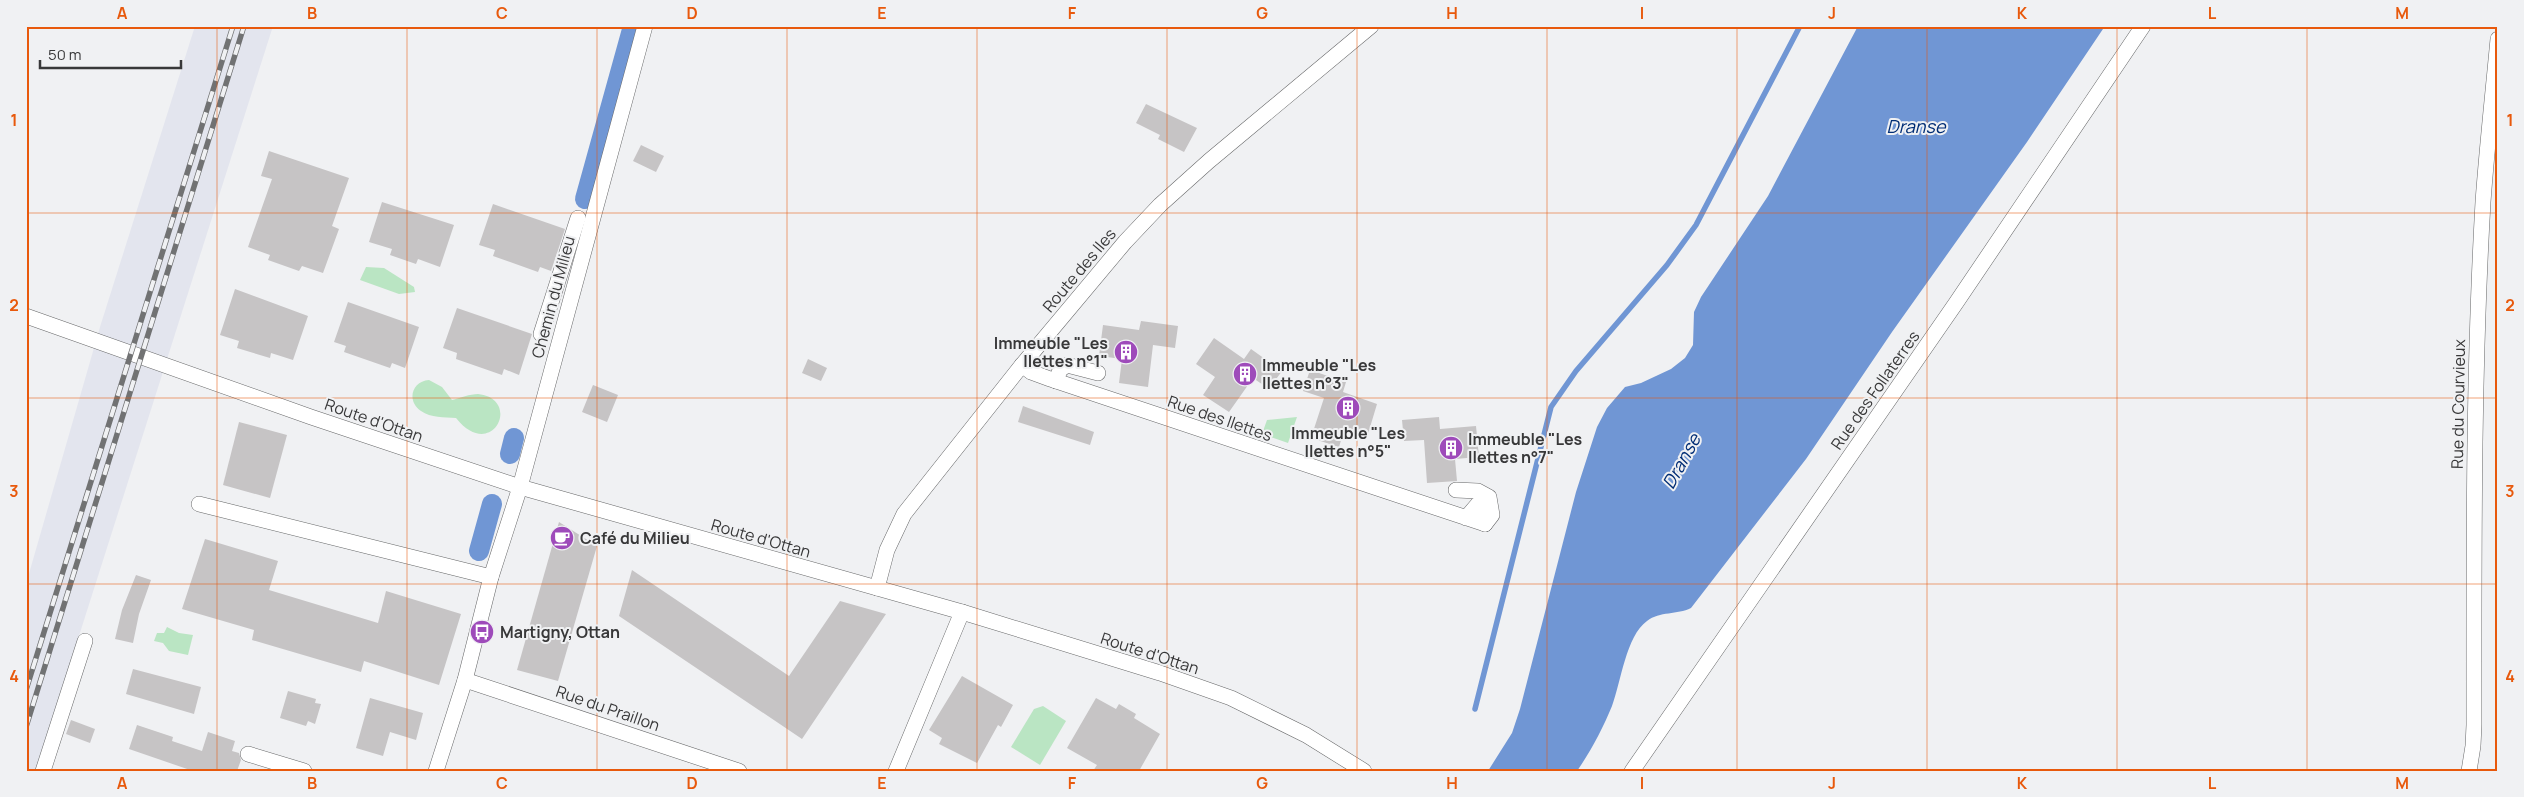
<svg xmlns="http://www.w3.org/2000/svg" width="2524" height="797" viewBox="0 0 2524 797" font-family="Manrope,sans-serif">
<rect width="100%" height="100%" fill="#f0f1f3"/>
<path fill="#e3e5ee" d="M195,26h78l-237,745h-10v-187l74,-257z"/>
<g fill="#bae5c3">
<path d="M366,267l18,1 30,19 1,5 -16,2 -39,-14z"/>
<path d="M429,380l13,7 10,13c8,-2 18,-6 26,-6 45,5 14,69 -22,24 -12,-1 -25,0 -35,-7 -15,-10 -9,-30 8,-31z"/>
<path d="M1297,417l-9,26 -26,-9 5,-14z"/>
<path d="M167,627l12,6 14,2 -5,20 -19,-4 -6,-8 -9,-2 3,-8h7z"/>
<path d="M1043,706l23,15 -26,44 -29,-18 23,-38z"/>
</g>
<path fill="#7096d4" d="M1858,26h247l-78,116 -135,190 -86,127 -115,149c-14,7 -31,3 -44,13 -21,15 -26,61 -35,85 -9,22 -21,45 -35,65h-89l24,-38 8,-24 56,-217 21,-65 10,-19 18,-21 16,-4 30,-14 14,-11 8,-13 1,-33 7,-15 67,-101z"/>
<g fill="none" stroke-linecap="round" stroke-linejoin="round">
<path stroke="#7096d4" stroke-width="5.5" d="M1475,709l76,-302 25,-36 91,-106 29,-40 104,-199"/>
<g stroke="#7096d4" stroke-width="20">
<path d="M585,199l48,-173"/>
<path d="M510,454l4,-16"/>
<path d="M479,551l13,-47"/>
</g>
</g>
<g fill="#c6c4c5">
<path d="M1146,104l51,24 -13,24 -26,-13 2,-4 -24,-12z"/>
<path d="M641,145l23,11 -8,16 -23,-11z"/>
<path d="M269,151l80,27 -17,48 7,3 -16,44 -21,-7 -3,5 -31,-11 2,-5 -22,-8 24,-68 -11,-3z"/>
<path d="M382,202l72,23 -14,42 -22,-8 -2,5 -26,-9 2,-6 -23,-7z"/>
<path d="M493,204l72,25 -14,42 -11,-4 -2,5 -45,-16 2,-6 -16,-5z"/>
<path d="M235,289l73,27 -15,44 -22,-7 -1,5 -33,-10 2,-7 -19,-6z"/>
<path d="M348,302l71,25 -14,41 -13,-5 -2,5 -46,-16 2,-6 -12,-4z"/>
<path d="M457,308l75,26 -13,41 -15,-6 -2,6 -46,-16 1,-6 -14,-5z"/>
<path d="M1141,321l37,5 -3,22 -22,-3 -5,42 -29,-4 3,-24 -23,-3 4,-31 36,5z"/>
<path d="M1214,338l30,21 7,-10 31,22 -13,18 -16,-11 -24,34 -26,-17 12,-18 -19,-13z"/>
<path d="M808,359l19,9 -6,13 -19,-8z"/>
<path d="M1310,370l36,12 -3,10 34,12 -9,30 -23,-7 -6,20 -28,-9 13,-40 -21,-7z"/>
<path d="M593,385l25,10 -11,27 -25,-10z"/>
<path d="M1023,406l71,26 -4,13 -72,-23z"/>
<path d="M1439,417l1,12 36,-3 3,31 -24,2 2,22 -30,2 -3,-43 -20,1 -2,-21z"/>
<path d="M239,422l48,13 -17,63 -47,-13z"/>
<path d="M559,522l38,24 -39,135 -41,-11z"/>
<path d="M205,539l73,22 -9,29 109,33 8,-32 75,23 -22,71 -75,-24 -3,11 -109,-32 2,-10 -72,-21z"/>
<path d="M632,570l157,106 51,-75 46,13 -84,125 -183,-123z"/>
<path d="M136,575l15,5 -12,34 -6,29 -18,-4 7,-29z"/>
<path d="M133,669l68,18 -7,27 -68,-20z"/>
<path d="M962,676l51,29 -12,22 -3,-2 -21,38 -38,-19 3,-6 -13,-8z"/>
<path d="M288,691l28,8 -1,4 6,1 -6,20 -7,-3 -2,5 -26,-8z"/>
<path d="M370,698l53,15 -7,27 -26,-8 -7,24 -27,-8z"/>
<path d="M1096,698l20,11 3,-5 17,10 -2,4 26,16 -21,37h-46l4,-6 -30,-17z"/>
<path d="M71,720l24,9 -5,14 -24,-9z"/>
<path d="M137,725l36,12 -1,4 30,10 6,-19 27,9 -3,10 7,2 2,7 -4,11h-44l-64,-22z"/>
</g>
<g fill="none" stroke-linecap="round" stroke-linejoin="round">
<g stroke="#676869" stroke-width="16">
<g id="minor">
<path d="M26,316l285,101 209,70 442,125 198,61 71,25 75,37 58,36"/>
<path d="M541,334l37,-116"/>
<path d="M1022,365l9,7 19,7 435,145 -7,-20 -12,14"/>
<path d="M1056,381l4,-11 7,-5 31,8"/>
<path d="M1456,490l22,1 11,6 3,18 -7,9"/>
<path d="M199,504l292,73"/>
<path d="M877,588l10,-38 17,-36 118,-149 103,-123 35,-37 49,-44 162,-135"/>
<path d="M465,680l274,91"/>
<path d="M248,754l56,17"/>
<path d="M43,771l42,-130"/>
<path d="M436,771l29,-91 26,-103 29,-90 125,-461"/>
<path d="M896,771l66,-159"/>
<path d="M1632,771l324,-468 187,-277"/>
<path d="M2469,771l4,-25 1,-21c0,-175 -1,-349 9,-523 4,-55 10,-109 15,-163"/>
</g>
</g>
<use href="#minor" stroke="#fff" stroke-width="15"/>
<g stroke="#717273" stroke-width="5.5">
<g id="rail">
<path d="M26,690l207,-664"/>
<path d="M26,727l218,-701"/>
</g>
</g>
<use href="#rail" stroke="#f0f1f3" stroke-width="4" stroke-dasharray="11" stroke-linecap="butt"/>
</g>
<path fill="none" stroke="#e8590c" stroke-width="1" stroke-opacity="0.55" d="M217,26v745M407,26v745M597,26v745M787,26v745M977,26v745M1167,26v745M1357,26v745M1547,26v745M1737,26v745M1927,26v745M2117,26v745M2307,26v745M26,213h2472M26,398h2472M26,584h2472"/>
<defs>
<g id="building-disc" transform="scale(1.25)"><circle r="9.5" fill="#9e4bba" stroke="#f0f1f3"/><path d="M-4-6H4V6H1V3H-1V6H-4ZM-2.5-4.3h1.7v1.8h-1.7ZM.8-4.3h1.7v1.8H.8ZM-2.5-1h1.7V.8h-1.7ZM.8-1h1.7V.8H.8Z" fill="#fff"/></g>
<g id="cafe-disc" transform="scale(1.25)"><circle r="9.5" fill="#9e4bba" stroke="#f0f1f3"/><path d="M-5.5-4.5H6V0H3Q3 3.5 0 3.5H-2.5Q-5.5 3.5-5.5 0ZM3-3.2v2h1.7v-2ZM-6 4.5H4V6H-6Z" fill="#fff"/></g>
<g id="bus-disc" transform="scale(1.25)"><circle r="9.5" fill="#9e4bba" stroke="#f0f1f3"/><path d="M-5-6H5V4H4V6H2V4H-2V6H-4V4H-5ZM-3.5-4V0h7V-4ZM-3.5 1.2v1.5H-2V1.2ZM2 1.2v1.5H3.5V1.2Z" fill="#fff"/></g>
</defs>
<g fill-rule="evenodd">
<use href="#building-disc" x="1126" y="352"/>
<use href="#building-disc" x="1245" y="374"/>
<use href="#building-disc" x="1348" y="408"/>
<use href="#building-disc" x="1451" y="448"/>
<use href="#cafe-disc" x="562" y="538"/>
<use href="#bus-disc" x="482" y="632"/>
</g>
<g text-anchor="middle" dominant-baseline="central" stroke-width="4" stroke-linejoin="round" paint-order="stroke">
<g font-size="16" fill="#383839" stroke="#f0f1f3">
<text transform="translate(1079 270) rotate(-50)">Route des Iles</text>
<text transform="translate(553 297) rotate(-75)">Chemin du Milieu</text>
<text transform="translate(1875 390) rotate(-55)">Rue des Follaterres</text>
<text transform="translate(2458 404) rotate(-89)">Rue du Courvieux</text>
<text transform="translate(1220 418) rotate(19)">Rue des Ilettes</text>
<text transform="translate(374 420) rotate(19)">Route d'Ottan</text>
<text transform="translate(761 538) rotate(16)">Route d'Ottan</text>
<text transform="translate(1150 653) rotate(18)">Route d'Ottan</text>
<text transform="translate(608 708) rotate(19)">Rue du Praillon</text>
</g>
<g font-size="16" font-weight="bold" fill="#383839" stroke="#f0f1f3" text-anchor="start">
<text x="1108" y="343" text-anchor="end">Immeuble "Les<tspan x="1108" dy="18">Ilettes n°1"</tspan></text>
<text x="1262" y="365">Immeuble "Les<tspan x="1262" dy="18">Ilettes n°3"</tspan></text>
<text x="1348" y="433" text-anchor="middle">Immeuble "Les<tspan x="1348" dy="18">Ilettes n°5"</tspan></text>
<text x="1468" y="439">Immeuble "Les<tspan x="1468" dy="18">Ilettes n°7"</tspan></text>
<text x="580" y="538">Café du Milieu</text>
<text x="500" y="632">Martigny, Ottan</text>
</g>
<g font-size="18" font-style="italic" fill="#002d75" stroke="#f0f1f3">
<text x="1916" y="126">Dranse</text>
<text transform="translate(1681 461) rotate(-61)">Dranse</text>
</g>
</g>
<rect width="2524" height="797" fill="none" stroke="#f0f1f3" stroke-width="55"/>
<path d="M40 60v8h141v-8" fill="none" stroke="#383839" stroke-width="2.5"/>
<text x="48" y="60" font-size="15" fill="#383839" stroke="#f0f1f3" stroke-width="4" paint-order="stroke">50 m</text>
<rect x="28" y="28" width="2468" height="742" fill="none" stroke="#e8590c" stroke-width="2"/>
<g font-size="16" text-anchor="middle" font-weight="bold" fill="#e8590c">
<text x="122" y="19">A</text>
<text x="312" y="19">B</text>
<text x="502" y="19">C</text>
<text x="692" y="19">D</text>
<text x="882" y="19">E</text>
<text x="1072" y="19">F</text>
<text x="1262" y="19">G</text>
<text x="1452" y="19">H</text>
<text x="1642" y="19">I</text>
<text x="1832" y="19">J</text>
<text x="2022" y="19">K</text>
<text x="2212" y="19">L</text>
<text x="2402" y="19">M</text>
<text x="14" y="126">1</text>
<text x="2510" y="126">1</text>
<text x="14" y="311">2</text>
<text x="2510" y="311">2</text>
<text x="14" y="497">3</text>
<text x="2510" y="497">3</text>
<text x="14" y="682">4</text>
<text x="2510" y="682">4</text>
<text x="122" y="789">A</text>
<text x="312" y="789">B</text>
<text x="502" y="789">C</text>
<text x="692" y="789">D</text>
<text x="882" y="789">E</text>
<text x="1072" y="789">F</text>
<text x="1262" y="789">G</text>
<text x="1452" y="789">H</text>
<text x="1642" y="789">I</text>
<text x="1832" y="789">J</text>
<text x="2022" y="789">K</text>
<text x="2212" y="789">L</text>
<text x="2402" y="789">M</text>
</g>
</svg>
